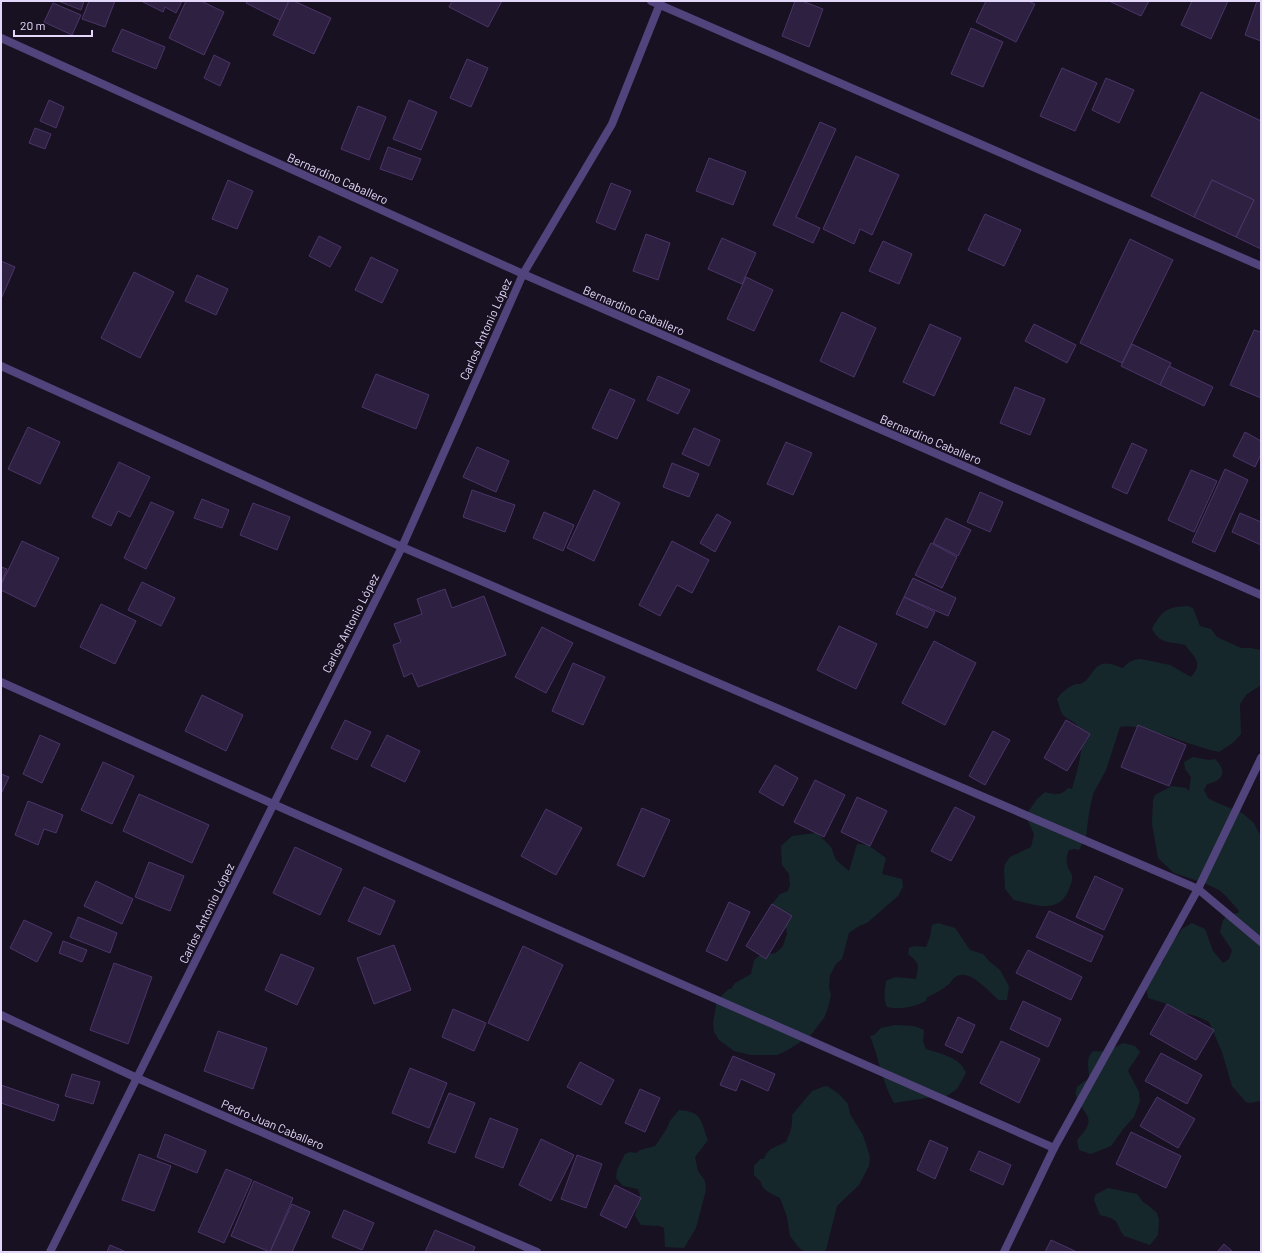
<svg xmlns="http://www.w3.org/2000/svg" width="1262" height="1253" viewBox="0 0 1262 1253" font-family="Barlow,sans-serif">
<rect width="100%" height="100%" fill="#181122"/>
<g fill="#15272b">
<path d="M1188,606l5,2 7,18 11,3 6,8 24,11h10l10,2v35l-15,10 -6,9 1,30 -7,8 -15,10c-23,-5 -45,-15 -68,-21 -11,-3 -19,-6 -31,-4l-14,43 -13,24 -4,19 -3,24 -7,13 -5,-1 -5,1c-3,6 -3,11 -1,18 1,3 4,5 4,8 1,5 -2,11 -4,15 -10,24 -34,13 -54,9l-9,-11 -1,-20 1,-5 5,-7 21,-10 3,-13 -6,-13v-9l9,-13 8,-7c10,3 16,4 23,-4l4,1c4,-15 16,-50 5,-64 -3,-4 -9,-5 -13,-9 -4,-4 -5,-12 -7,-17 3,-5 12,-13 19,-15 4,0 5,0 8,-2 7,-5 9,-15 18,-18 6,-2 15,2 21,4l5,-5 6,-3 7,-1 29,6 21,12c13,-14 3,-20 -6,-32 -14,-4 -25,0 -33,-16 10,-19 15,-22 36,-23z"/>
<path d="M1193,757l16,3 6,-1c13,13 8,22 -8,25l-3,6 4,8 5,3 29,12 12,10 7,14v264l-11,2 -4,-1 -14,-16 -10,-34 -13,-30 -13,-6 -20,-5 -9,-7 -19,-6 -3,-18 4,-9 14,-9 6,-16 13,-17 10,-6 13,6 8,22 10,12 6,-4 3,-9 -12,-18c4,-14 2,-16 18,-19l1,-2 -13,-15 -7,-6 -15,-7 -30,-10 -16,-15 -6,-34 1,-24 2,-5 17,-9 14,2 3,3 2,-14 -6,-8 -1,-7z"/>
<path d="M815,833l3,1 13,13 5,13 13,11 8,-27 11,1 18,13 -4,16 20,5 1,8 -5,9 -31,27 -8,3 -10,7 -7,26 -6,5 -6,11 -1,13 2,7 -3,13 -4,10 -14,18 -24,15 -9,4h-26l-17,-4 -15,-11 -5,-8 -1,-9 2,-11 2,-12 12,-11h2l4,-6 16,-9 3,-14 5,-4 17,-3 7,-7 4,-12 -1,-7 -14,-23 8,-10 8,-3 2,-6 -1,-11 -7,-9 -1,-19 11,-10z"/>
<path d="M938,923l17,5 15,22 13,4 6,7 11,9 9,16 -2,14h-8c-10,-8 -30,-33 -44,-23 -2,1 -4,5 -6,7 -6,5 -14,10 -22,13l-1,4c-13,6 -25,9 -39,6 -4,-9 -2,-17 -1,-26l9,-4 21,2c3,-15 4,-15 -8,-25l1,-6 5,-2 12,1 4,-10 2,-12z"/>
<path d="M895,1025l19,1 10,4 -1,12 3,7c15,5 34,8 40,24l-9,16 -15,10 -9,-2 -39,6c-12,-21 -15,-45 -24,-67l4,-1 7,-7z"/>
<path d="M1123,1043l12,3 5,6c-4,8 -9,12 -12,19l11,21 1,9 -6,16 -10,11 -13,18 -20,8 -12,-4 -2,-10c3,-4 8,-8 10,-13 7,-12 -10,-20 -11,-31 -1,-3 0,-6 1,-9l8,-6 4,-1c1,-9 -5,-23 5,-29 13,2 18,-2 29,-8z"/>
<path d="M825,1086l4,1 11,8 8,9 2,10 13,21 7,22 -1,9 -10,19 -22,21 -11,44 -4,2h-15l-7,-3 -10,-13 -3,-19 -7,-19c-8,-4 -18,-7 -19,-16l-7,-7v-9l6,-7h4c3,-11 12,-12 22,-17 4,-9 7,-16 6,-27l20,-24z"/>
<path d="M679,1110c24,2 21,10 29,30l-13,17 3,14 7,10 1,9 -10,38 -12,20 -19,-1 -1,-19 -5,-2 -18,-1 -6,-9 5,-21 -2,-6 -15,-3 -7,-8 1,-8 8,-16 5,-2 6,1 4,-3 15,-4 11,-16 4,-9z"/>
<path d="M1108,1188l29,6 6,8 6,4 8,7 2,7 -1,15 -8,10 -26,-9c-10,-14 -2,-16 -24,-21l-6,-15 1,-5z"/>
</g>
<g fill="#2e2040" stroke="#4b3569">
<path d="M58,1h26l-3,9z"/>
<path d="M89,1h26l-10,26 -23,-8z"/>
<path d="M143,1h39l-6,12 -11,-6 -2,5 -20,-10z"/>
<path d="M186,1h15l23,11 -20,43 -35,-17z"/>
<path d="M248,1h41l-9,19 -34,-17z"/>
<path d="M289,1h5l37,17 -17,36 -41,-19z"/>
<path d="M452,1h50l-14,26 -39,-20z"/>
<path d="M795,1h7l21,8 -14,38 -27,-11z"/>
<path d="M986,1h42l7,3 -19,38 -40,-20z"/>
<path d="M1109,1h40l-8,15z"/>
<path d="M1192,1h36l-17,38 -30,-14z"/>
<path d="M1257,1h4v40l-16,-6z"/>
<path d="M53,3l28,12 -9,20 -28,-13z"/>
<path d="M971,28l32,14 -20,45 -32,-13z"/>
<path d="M122,29l43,18 -9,22 -44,-18z"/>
<path d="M214,55l16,8 -10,23 -16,-8z"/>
<path d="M467,59l21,9 -17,39 -21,-9z"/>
<path d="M1062,68l35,15 -22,48 -35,-15z"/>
<path d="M1106,78l28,12 -15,33 -27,-13z"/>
<path d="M1201,92l60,29v128l-25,-12 18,-37 -42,-20 -18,37 -43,-21z"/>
<path d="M49,100l15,7 -8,21 -16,-7z"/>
<path d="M409,100l28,12 -16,38 -28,-11z"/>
<path d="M358,106l28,11 -17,43 -28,-11z"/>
<path d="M820,122l16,7 -40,88 24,11 -7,15 -40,-18z"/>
<path d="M35,128l16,6 -6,15 -16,-6z"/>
<path d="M388,147l33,12 -9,21 -32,-11z"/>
<path d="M856,156l43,19 -27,60 -12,-6 -6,15 -31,-15z"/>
<path d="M709,158l37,14 -13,33 -37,-14z"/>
<path d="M228,180l25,11 -16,38 -25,-10z"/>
<path d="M1212,180l42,20 -18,37 -42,-20z"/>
<path d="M611,183l20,8 -16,39 -19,-8z"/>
<path d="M985,214l36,16 -17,36 -36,-16z"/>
<path d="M646,234l24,9 -12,37 -25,-9z"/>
<path d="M319,236l22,11 -11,20 -21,-11z"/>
<path d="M722,238l34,15 -14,31 -34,-15z"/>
<path d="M1130,239l43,21 -51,103 -42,-20z"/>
<path d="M883,241l29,13 -13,30 -30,-13z"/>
<path d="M371,257l27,13 -16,33 -27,-13z"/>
<path d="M1,261l14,6 -13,30h-1z"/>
<path d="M134,272l40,20 -34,66 -39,-20z"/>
<path d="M197,275l31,14 -12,26 -31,-14z"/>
<path d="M746,277l27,13 -19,41 -27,-12z"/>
<path d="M842,312l34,16 -22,49 -34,-16z"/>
<path d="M930,324l31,14 -27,58 -31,-14z"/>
<path d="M1034,324l42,21 -9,18 -42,-22z"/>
<path d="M1254,330l7,2v66l-31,-13z"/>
<path d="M1132,344l39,19 -11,22 -39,-19z"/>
<path d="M1169,366l44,21 -9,19 -44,-21z"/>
<path d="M376,374l53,21 -13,34 -54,-22z"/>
<path d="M658,376l32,14 -12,24 -31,-14z"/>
<path d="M1015,387l30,12 -15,36 -30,-12z"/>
<path d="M610,389l25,11 -18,39 -25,-11z"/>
<path d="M28,427l32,15 -20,42 -32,-15z"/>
<path d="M694,428l26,12 -11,26 -27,-12z"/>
<path d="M1245,432l16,9v13l-6,13 -22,-11z"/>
<path d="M786,442l26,11 -19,42 -26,-11z"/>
<path d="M1132,443l15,7 -20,44 -15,-7z"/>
<path d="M477,447l32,14 -13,31 -33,-15z"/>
<path d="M119,462l31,15 -20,40 -12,-6 -7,15 -19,-9z"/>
<path d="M672,463l27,11 -10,23 -26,-10z"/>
<path d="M1225,469l23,11 -33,72 -23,-10z"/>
<path d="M1191,470l26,11 -23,51 -26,-12z"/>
<path d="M472,490l43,15 -10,27 -42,-15z"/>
<path d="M594,490l26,13 -26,58 -27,-13z"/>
<path d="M980,492l23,10 -13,30 -23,-10z"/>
<path d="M202,499l27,11 -7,18 -28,-10z"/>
<path d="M151,502l23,10 -28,57 -22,-11z"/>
<path d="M253,503l37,14 -13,33 -37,-15z"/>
<path d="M544,512l30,13 -11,26 -30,-13z"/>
<path d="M1240,513l21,9v23l-29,-13z"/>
<path d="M717,514l14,8 -16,30 -15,-9z"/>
<path d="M946,518l25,12 -13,26 -25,-13z"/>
<path d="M22,541l37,17 -24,49 -34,-17v-5z"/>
<path d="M672,541l37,19 -17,33 -15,-8 -17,31 -21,-11z"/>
<path d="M931,543l26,14 -15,31 -27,-13z"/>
<path d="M1,567l6,2 -6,15z"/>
<path d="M913,578l43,20 -8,18 -44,-19z"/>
<path d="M142,582l33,16 -14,28 -33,-16z"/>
<path d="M445,589l7,19 32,-12 22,59 -88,32 -6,-14 -8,4 -11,-32 8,-3 -7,-18 28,-10 -5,-15z"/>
<path d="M904,597l31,15 -8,16 -31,-14z"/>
<path d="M101,604l35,17 -21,43 -35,-17z"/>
<path d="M839,626l38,18 -21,45 -39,-19z"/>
<path d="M542,627l31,16 -27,50 -31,-16z"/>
<path d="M934,641l42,22 -31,62 -43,-22z"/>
<path d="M573,663l32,14 -22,48 -31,-14z"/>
<path d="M202,695l41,20 -17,36 -41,-20z"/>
<path d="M345,720l26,12 -14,28 -26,-12z"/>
<path d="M1066,720l24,14 -23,37 -23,-13z"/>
<path d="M1138,725l48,20 -17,41 -48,-19z"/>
<path d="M993,731l17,9 -25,45 -16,-9z"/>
<path d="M40,735l20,9 -18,39 -19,-9z"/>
<path d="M387,735l33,16 -15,31 -34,-16z"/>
<path d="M103,762l31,14 -22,48 -31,-14z"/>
<path d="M775,765l23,13 -15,28 -24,-14z"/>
<path d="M1,774l8,3 -8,17z"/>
<path d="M815,780l30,15 -21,42 -30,-15z"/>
<path d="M139,794l70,31 -17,38 -69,-32z"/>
<path d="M857,797l30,14 -17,35 -29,-14z"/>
<path d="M28,801l35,14 -7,18 -12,-4 -6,16 -23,-10z"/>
<path d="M955,807l20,10 -24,44 -20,-10z"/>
<path d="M642,808l28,12 -26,57 -27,-12z"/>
<path d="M546,809l36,19 -26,47 -35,-19z"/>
<path d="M295,847l47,22 -22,46 -47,-22z"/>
<path d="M149,862l35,14 -14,35 -35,-14z"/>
<path d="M1095,876l28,13 -19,41 -28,-13z"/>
<path d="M96,881l37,18 -11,25 -38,-18z"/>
<path d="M364,887l31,14 -15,34 -32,-14z"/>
<path d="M729,902l21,10 -23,49 -21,-10z"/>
<path d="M772,904l20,12 -26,43 -20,-13z"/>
<path d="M1049,911l54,25 -12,26 -55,-25z"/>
<path d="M78,917l39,16 -7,20 -40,-16z"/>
<path d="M24,920l28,13 -15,29 -27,-14z"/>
<path d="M63,941l24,9 -5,12 -23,-9z"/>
<path d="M394,945l17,45 -37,14 -17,-46z"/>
<path d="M523,946l40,19 -35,76 -40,-18z"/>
<path d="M1028,950l54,27 -11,23 -55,-27z"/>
<path d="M281,954l33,14 -17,37 -32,-15z"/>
<path d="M114,963l38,14 -24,67 -38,-14z"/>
<path d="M1023,1001l38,18 -13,28 -38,-18z"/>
<path d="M1167,1004l47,26 -18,30 -46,-26z"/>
<path d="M453,1009l33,14 -12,28 -32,-14z"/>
<path d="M958,1017l17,8 -13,28 -17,-8z"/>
<path d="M218,1031l49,17 -14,41 -49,-18z"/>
<path d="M1001,1041l39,18 -21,44 -39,-20z"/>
<path d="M1161,1053l41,22 -15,29 -42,-23z"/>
<path d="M733,1056l42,18 -7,17 -27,-12 -5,12 -16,-6z"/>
<path d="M580,1062l34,18 -13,25 -34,-18z"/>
<path d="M410,1068l37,15 -18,45 -37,-15z"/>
<path d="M72,1074l28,8 -7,22 -28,-8z"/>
<path d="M1,1085l58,20 -5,16 -53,-18z"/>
<path d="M640,1089l20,9 -15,34 -20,-9z"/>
<path d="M449,1093l26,10 -20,50 -27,-10z"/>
<path d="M1157,1097l38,22 -17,29 -38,-22z"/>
<path d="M490,1118l28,11 -15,39 -28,-11z"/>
<path d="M1131,1132l50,24 -15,32 -50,-24z"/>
<path d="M165,1134l41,17 -9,22 -40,-16z"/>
<path d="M541,1139l33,16 -23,46 -32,-16z"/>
<path d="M930,1140l18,8 -13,31 -18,-9z"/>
<path d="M979,1151l32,14 -8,20 -33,-15z"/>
<path d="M139,1154l32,12 -17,45 -32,-11z"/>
<path d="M577,1155l25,9 -16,44 -25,-9z"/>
<path d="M226,1169l26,11 -28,63 -26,-11z"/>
<path d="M254,1181l39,17 -23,54 -39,-16z"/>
<path d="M615,1185l26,13 -15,30 -26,-13z"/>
<path d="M292,1204l18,8 -18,40h-22z"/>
<path d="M344,1210l30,13 -12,27 -30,-13z"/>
<path d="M435,1230l40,17 -2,5h-48z"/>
<path d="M1051,1240l26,12h-32z"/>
<path d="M1224,1244l9,8h-16z"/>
<path d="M110,1245l16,7h-19z"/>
</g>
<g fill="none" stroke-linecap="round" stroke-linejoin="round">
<g stroke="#51437b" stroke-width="8">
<path d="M651,1l610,265"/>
<path d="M1,38l522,236 738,321"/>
<path d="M402,547l121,-273 89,-150 49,-123"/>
<path d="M1,682l272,122 781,344"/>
<path d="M1,1015l136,63 400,174"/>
<path d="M1004,1252l50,-104 144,-259 63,-131"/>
</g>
<g stroke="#51437b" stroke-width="8">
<path d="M1,366l401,181 796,342 63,53"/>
<path d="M50,1252l352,-705"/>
</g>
</g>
<g text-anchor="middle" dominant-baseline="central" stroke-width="3" stroke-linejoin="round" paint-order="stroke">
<g font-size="12" fill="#e3d8fa" stroke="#181122">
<text transform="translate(338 178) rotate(24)">Bernardino Caballero</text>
<text transform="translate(634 310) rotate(23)">Bernardino Caballero</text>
<text transform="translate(485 329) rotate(-66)">Carlos Antonio López</text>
<text transform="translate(931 439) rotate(23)">Bernardino Caballero</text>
<text transform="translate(350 623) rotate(-63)">Carlos Antonio López</text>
<text transform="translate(206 913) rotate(-64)">Carlos Antonio López</text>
<text transform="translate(273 1124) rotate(23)">Pedro Juan Caballero</text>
</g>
</g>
<rect width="1262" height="1253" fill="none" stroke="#e3d8fa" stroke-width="4"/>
<path d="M14 30v6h78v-6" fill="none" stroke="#e3d8fa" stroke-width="2"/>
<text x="20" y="30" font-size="12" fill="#e3d8fa" stroke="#181122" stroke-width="3" paint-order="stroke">20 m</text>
</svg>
